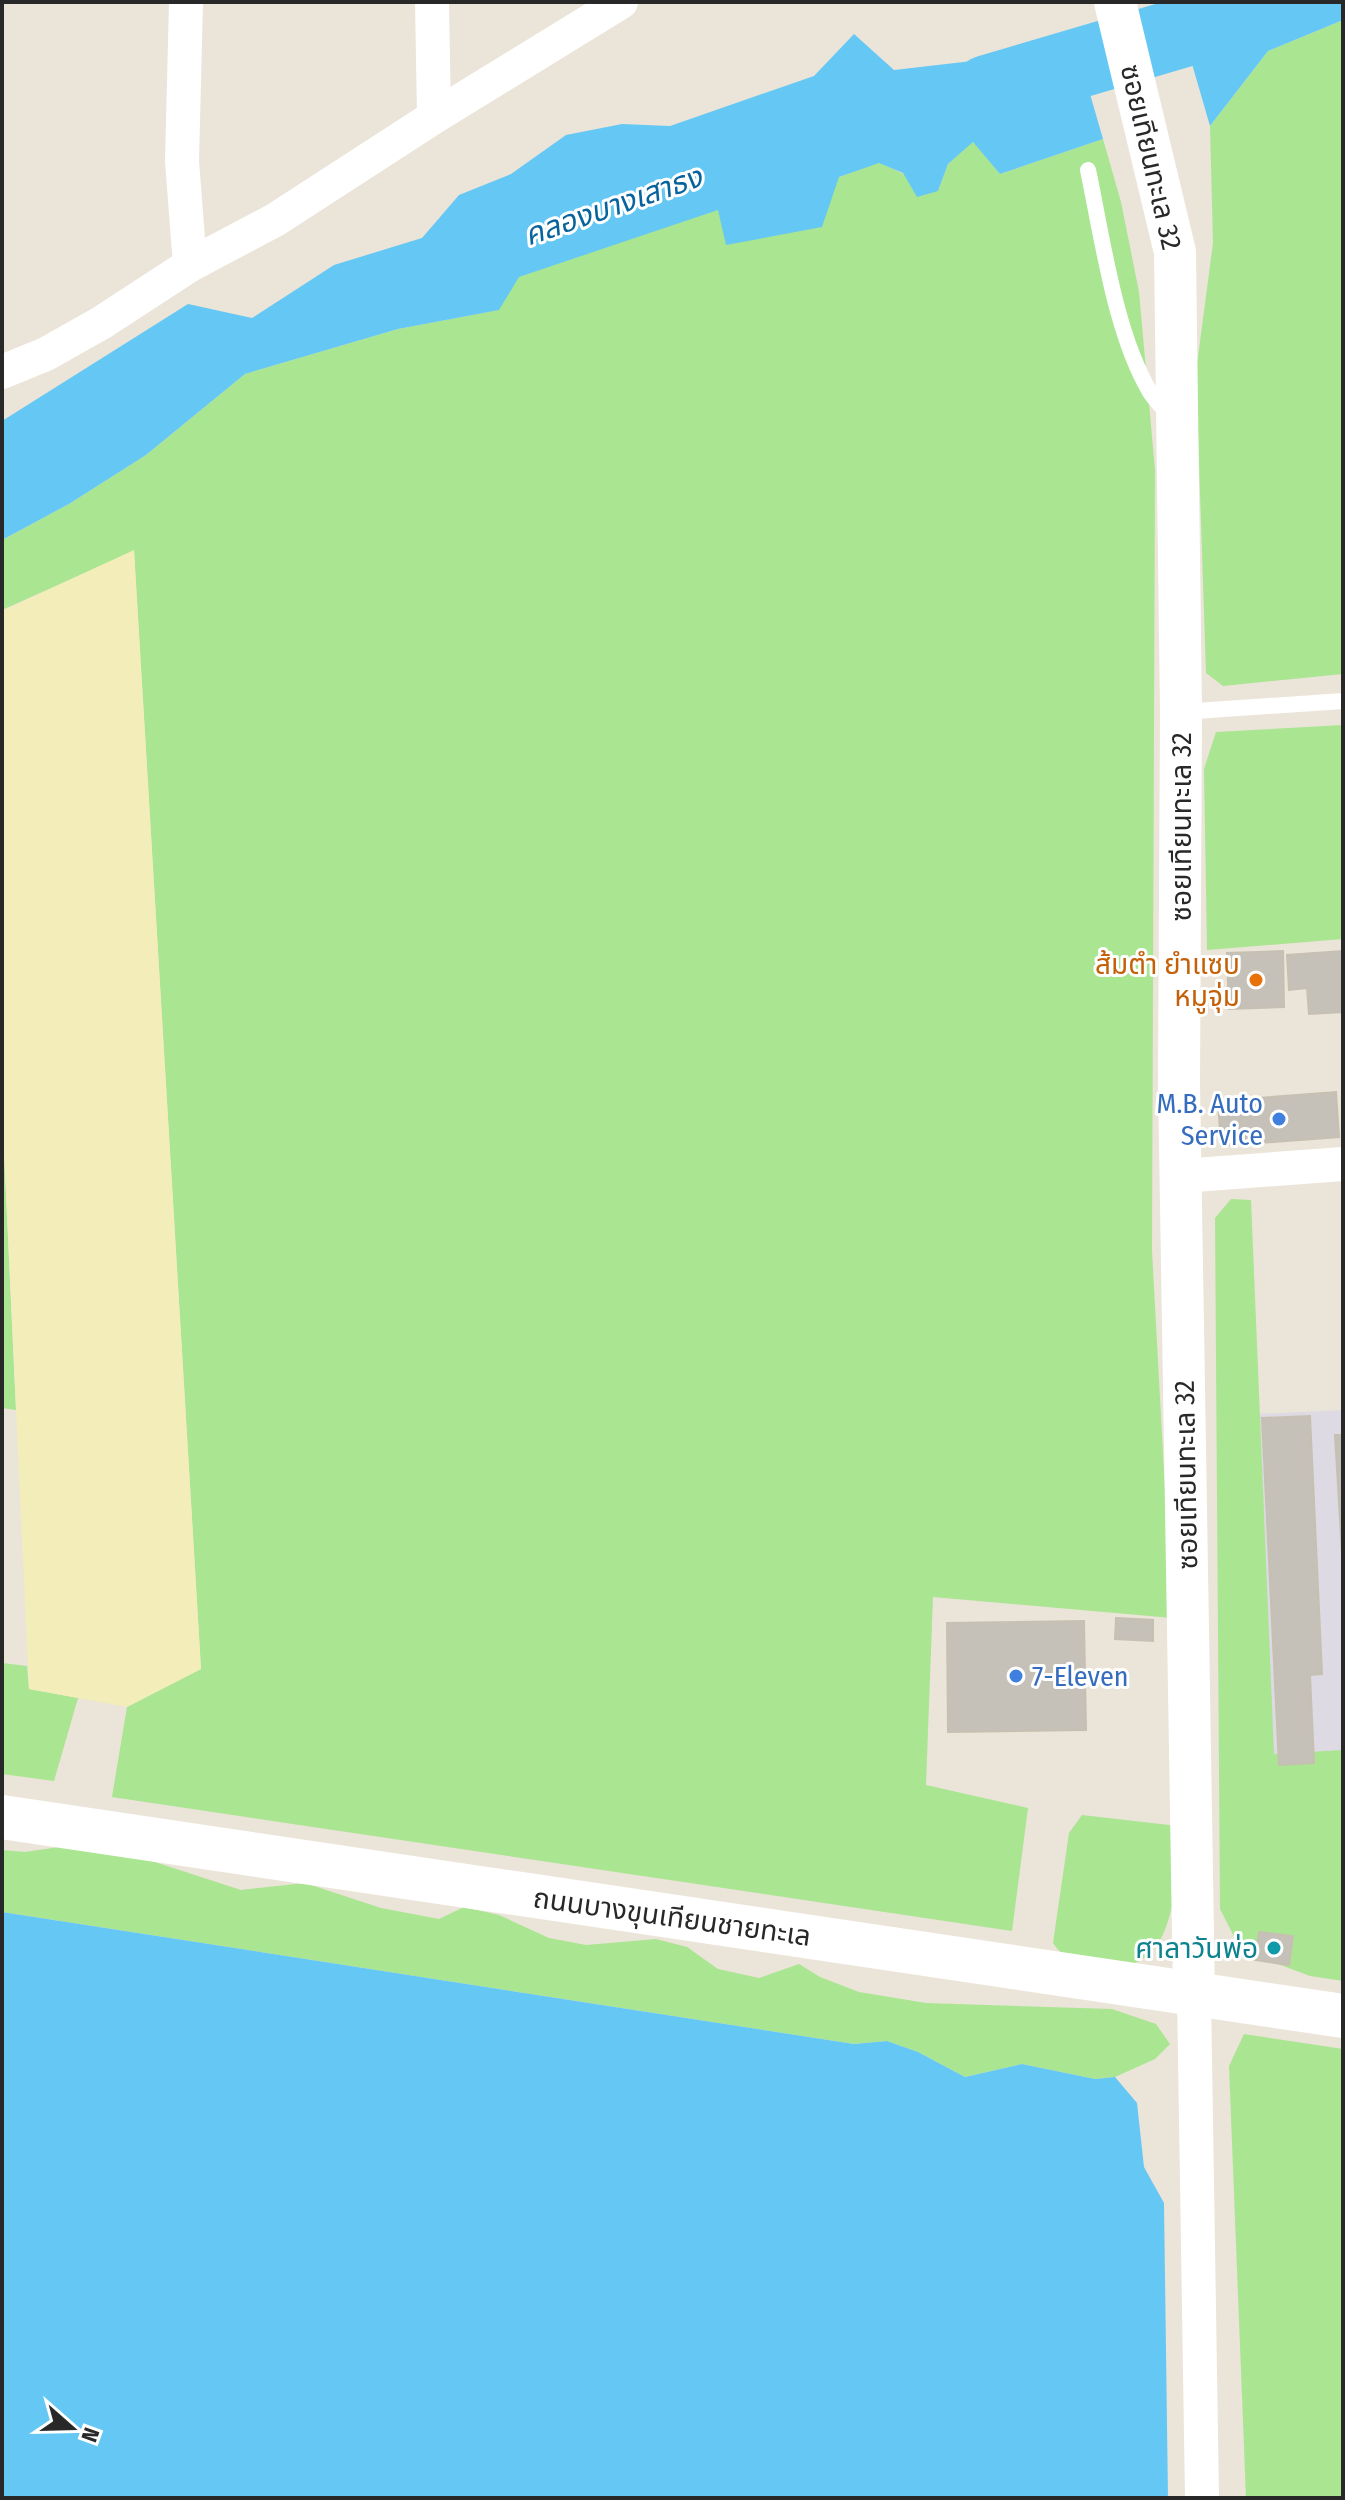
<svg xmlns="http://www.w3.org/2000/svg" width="1345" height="2500" viewBox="0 0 1345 2500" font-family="'Fira Sans Condensed','Noto Sans Thai',sans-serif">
<rect width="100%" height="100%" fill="#ebe4d8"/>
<path fill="#dddae3" d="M1343,1410v475l-64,-5 -21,-466z"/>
<g fill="#aae592">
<path d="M1343,20v654l-120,12 -17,-13 -10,-301 17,-129 -3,-117 58,-75z"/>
<path d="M1103,139l18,63 18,90 16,178 -3,781 20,367 -239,-21 -7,188 102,23 -16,123 -900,-134 15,-90 74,-38 -67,-1118 -132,59v-70l67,-36 77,-49 99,-81 153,-45 100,-19 20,-33 200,-68 121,-32 40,-15 59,29 10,-27 25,-23 27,33z"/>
<path d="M1343,725v214l-136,11 -3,-181 12,-37z"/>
<path d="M2,1108l14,302 -14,-2z"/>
<path d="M1231,1199l20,1 23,554 69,-4v231l-33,-5 -69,-26 -21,-41 -5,-691z"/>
<path d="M2,1663l25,3 2,23 49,9 -24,83 -52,-7z"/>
<path d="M1082,1815l96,11c-2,44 2,130 -53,140 -8,1 -16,4 -24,1 -23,-5 -34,-4 -48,-24l16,-110z"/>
<path d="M66,1846l49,3 126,41 64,-7 76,25 58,11 25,-12 35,8 50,23 37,7 70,-6 31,8 31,22 41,9 40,-14 21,13 39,15 67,11 186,6 44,15 14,20 -15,15 -40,18 -20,2 -73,-15 -57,13 -47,-25 -31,-11 -33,3 -852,-132v-62l23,2z"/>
<path d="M1244,2034l99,15v449h-97l-17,-432z"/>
</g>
<path fill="#f3edb9" d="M134,550l67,1119 -74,38 -98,-18 -27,-581v-497z"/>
<g fill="#65c8f4">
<path d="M1174,2h169v18l-75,31 -58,75z"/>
<path d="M854,34l40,36 183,-21 26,90 -103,35 -27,-32 -25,22 -10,27 -21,6 -14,-24 -24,-10 -40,14 -17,50 -96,18 -8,-35 -199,67 -20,33 -101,19 -153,45 -99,81 -77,49 -67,36v-119l186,-117 64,14 82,-53 88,-27 37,-43 52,-21 55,-39 56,-11 48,2 144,-50z"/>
<path d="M2,1912l852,132 33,-3 31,11 47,25 57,-13 73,15 20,-2 22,26 7,64 20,36 4,295h-1166z"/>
</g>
<path fill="#ebe4d8" d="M1170,2h4l36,128 -4,-3z"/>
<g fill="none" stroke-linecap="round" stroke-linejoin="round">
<path stroke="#65c8f4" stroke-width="70" d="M987,90l204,-60 77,-28"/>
</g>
<g fill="#c6c1b8" stroke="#c6c0b2" stroke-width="2">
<path d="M1283,951l1,56 -55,2 -2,-56z"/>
<path d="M1343,951v61l-34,2 -2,-26 -18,2 -2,-35z"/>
<path d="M1336,1092l3,45 -118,9 -3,-45z"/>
<path d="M1310,1416l12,258 -12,1 4,88 -35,2 -17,-347z"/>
<path d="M1335,1435h8v135z"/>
<path d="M1116,1618l37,2v21l-38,-2z"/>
<path d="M1084,1621l2,109 -138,2 -1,-109z"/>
<path d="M1259,1932l34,4 -4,29 -34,-5z"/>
</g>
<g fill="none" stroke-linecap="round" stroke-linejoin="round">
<g stroke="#fff" stroke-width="16">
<path d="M1088,170c14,66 27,164 62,222 5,8 13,16 20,24"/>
<path d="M1181,712l162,-11"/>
</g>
<g stroke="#fff" stroke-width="34">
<path d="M186,2l-4,159 8,104"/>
<path d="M432,2l2,115"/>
<path d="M2,372l44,-18 55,-31 89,-58 85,-45 159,-103 187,-115"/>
<path d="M1181,1176l162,-12"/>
<path d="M1194,1994l8,504"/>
</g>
<path stroke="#fff" stroke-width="42" d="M1115,2l60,250 6,460 -2,372 15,910"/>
<path stroke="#fff" stroke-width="44" d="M2,1817l1341,199"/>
</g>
<circle fill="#e8710a" stroke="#fff" stroke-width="3" cx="1256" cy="980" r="8"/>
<g fill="#3f7fe0" stroke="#fff" stroke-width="3">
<circle cx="1279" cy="1119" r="8"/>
<circle cx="1016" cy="1676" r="8"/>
</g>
<circle fill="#0f9aa8" stroke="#fff" stroke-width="3" cx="1274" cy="1948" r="8"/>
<g text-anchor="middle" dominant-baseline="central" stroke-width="6" stroke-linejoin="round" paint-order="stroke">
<g font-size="28" fill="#282828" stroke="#fff">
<text transform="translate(1151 157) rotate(77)">ซอยเทียนทะเล 32</text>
<text transform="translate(1181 827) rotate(-90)">ซอยเทียนทะเล 32</text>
<text transform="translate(1186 1475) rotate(-91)">ซอยเทียนทะเล 32</text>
<text transform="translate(672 1917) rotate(8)">ถนนบางขุนเทียนชายทะเล</text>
</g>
<g font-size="28" fill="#c56008" stroke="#fff" text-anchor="end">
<text x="1240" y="964">ส้มตำ ยำแซบ<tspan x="1240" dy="32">หมูจุ่ม</tspan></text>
</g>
<g font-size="28" fill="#366cbe" stroke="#fff" text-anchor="end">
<text x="1263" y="1103">M.B. Auto<tspan x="1263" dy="32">Service</tspan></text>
<text x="1032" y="1676" text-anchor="start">7-Eleven</text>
</g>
<g font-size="28" fill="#0d838f" stroke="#fff" text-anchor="end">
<text x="1258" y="1948">ศาลาวันพ่อ</text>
</g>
<g font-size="30" font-style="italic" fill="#07639d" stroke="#fff">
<text transform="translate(613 206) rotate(-19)">คลองบางเสาธง</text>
</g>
</g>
<rect width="1345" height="2500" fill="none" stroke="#282828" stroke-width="8"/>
<g transform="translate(72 2428) rotate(110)" stroke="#ffffff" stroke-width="6" paint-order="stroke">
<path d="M0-6L14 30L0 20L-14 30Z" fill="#282828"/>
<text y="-12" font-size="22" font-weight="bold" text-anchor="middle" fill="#282828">N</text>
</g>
</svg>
